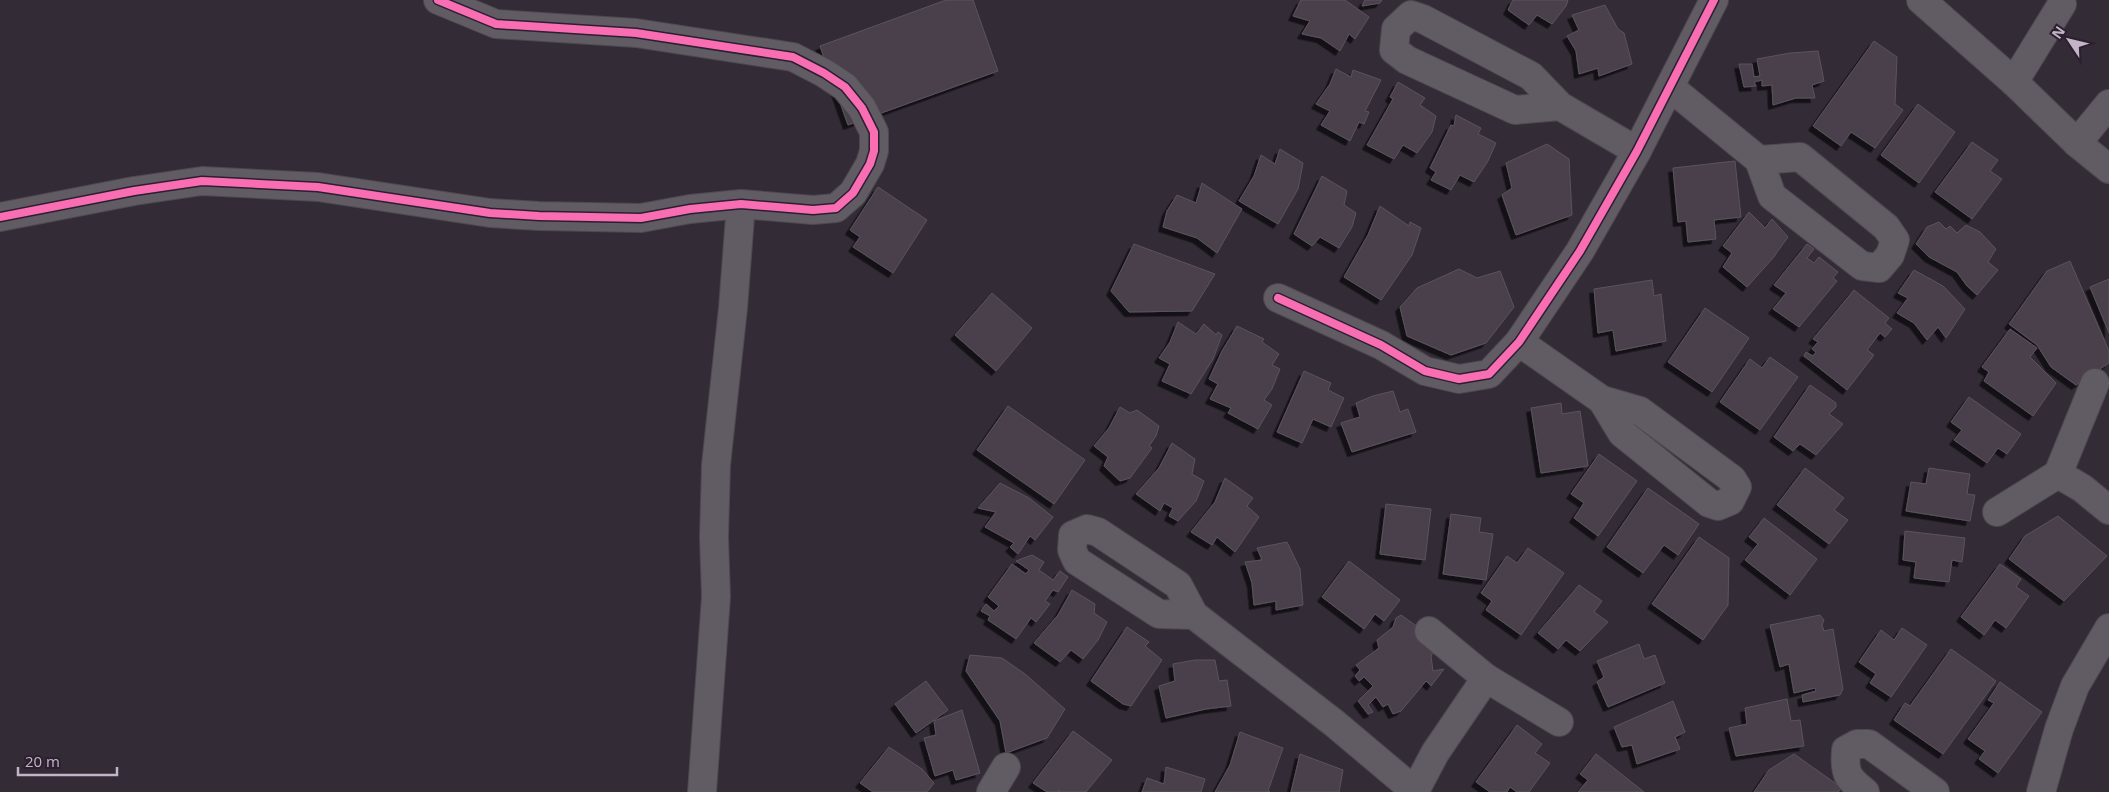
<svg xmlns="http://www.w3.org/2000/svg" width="2109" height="792" viewBox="0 0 2109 792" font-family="'Open Sans',sans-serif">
<defs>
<filter id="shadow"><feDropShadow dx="-4.5" dy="4.5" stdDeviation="0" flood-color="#0009"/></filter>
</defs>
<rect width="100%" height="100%" fill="#332b36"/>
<g fill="#48414b" stroke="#5b535d" filter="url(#shadow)">
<path d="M946,0h27l25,71 -150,54 -28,-79z"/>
<path d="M1301,0h44l24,17 -14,22 -6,-5 -9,17 -19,-13 -19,-4 8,-13 -17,-5z"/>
<path d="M1365,0h17l-2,3 -18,3z"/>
<path d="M1513,0h55l-2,6 -14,18 -15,-9 -8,10 -21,-15z"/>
<path d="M1605,5l13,24 6,4 8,31 -33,12 -1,-8 -19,6 -3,-23 -9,-15 12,-6 -7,-15z"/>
<path d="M1874,41l23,16 -2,47 8,6 -28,38 -24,-16 -10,14 -28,-20z"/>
<path d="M1818,51l6,30 -12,4 3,13h-19l-23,7 -1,-20 -10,1v-6l-8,2 2,4 -12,1 -5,-23h13l2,13 6,-1 -3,-17 33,-6z"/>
<path d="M1336,69l15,8 2,-7 28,10 -16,31 4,1 -5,12 -5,-2 -9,19 -29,-16 9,-14 -14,-7 14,-20z"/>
<path d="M1398,82l27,16 -5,7 16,11 -4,16 -15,21 -14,-8 -9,14 -27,-14 26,-46 -3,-2z"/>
<path d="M1918,104l37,28 -36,51 -38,-28z"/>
<path d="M1456,115l25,13 -3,6 18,9 -8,18 -14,21 -14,-7 -9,15 -20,-10 5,-8 -6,-4 21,-43 3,1z"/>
<path d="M1972,142l26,18 -8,11 12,8 -30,40 -37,-27z"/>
<path d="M1547,144l22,15 3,56 -56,20 -14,-40 10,-7 -6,-25z"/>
<path d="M1280,149l23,14 -5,26 -20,35 -39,-23 15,-25 7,-21 14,9z"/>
<path d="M1735,161l6,56 -27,3 2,19 -28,3 -2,-21 -8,1 -5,-54z"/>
<path d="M1322,176l25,15 -3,14 12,8 -4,14 -13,21 -19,-11 -8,9 -18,-12z"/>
<path d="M1202,183l40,26 -25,44 -20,-15 -34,-11 4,-16 10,-16 19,8z"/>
<path d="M878,187l49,33 -34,53 -40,-26 7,-10 -10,-7z"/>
<path d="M1380,206l29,20 1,-4 11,6 -9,27 -31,45 -37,-23 24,-42z"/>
<path d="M1749,212l16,16 7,-9 16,18 -15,21 -26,29 -24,-20 9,-14 -9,-7z"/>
<path d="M1939,222l7,7 4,-3 7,7 9,-8 14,7 16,17 -8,13 10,8 -21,25 -10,-9 -10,-14 -28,-15 -13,-13 11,-17z"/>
<path d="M1134,244l81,30 -23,37 -63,1 -18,-21z"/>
<path d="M1807,244l7,5 -7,9 7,5 5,-6 19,15 -5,6 4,3 -38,46 -26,-18 13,-16 -12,-8z"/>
<path d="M2070,261l39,90v12l-33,22 -25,-18 -14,-22 -28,-21 38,-53z"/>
<path d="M1459,269l18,9 23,-7 14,36 -28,36 -35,12 -44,-19 -7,-29 17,-19z"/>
<path d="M1914,270l29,16 22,23 -19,29 -8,-11 -11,13 -13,-17 -17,-10 11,-15 -10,-5z"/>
<path d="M2109,279v54l-19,-46z"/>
<path d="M1652,280l2,16 7,-2 5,47 -50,10 -3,-21 -15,3 -4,-44z"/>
<path d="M1854,290l35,28 -4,5 7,6 -7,8 -5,-4 -13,17 7,5 -27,35 -43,-34 2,-4 7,4 3,-4 -4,-3 6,-7 -5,-3z"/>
<path d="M992,293l40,35 -36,43 -41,-36z"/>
<path d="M1705,308l44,30 -37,54 -44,-30z"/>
<path d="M1178,322l18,12 8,-10 12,11 2,-3 4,3 -9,24 -22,35 -29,-13 8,-17 -11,-6 11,-16z"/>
<path d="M1237,326l27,13 -2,3 17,12 -7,11 8,4 -8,20 -8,11 8,5 -14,24 -30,-16 3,-5 -21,-9 8,-15 -9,-5 13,-28z"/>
<path d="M2010,329l27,19 -7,9 26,26 -23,33 -49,-35 5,-9 -7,-5z"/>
<path d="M1770,357l28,20 -38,53 -40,-28 30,-43 12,9z"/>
<path d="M1304,371l27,12 -3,7 16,8 -13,29 -18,-8 -11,24 -25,-11z"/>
<path d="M1810,385l26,18v4l-7,7 14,10 -27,31 -16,-11 -7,7 -19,-14z"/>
<path d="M1393,391l7,21 8,-3 8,23 -64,20 -11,-29 19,-6 -4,-14 17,-7z"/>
<path d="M1969,397l52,37 -14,20 -9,-6 -11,15 -33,-23 8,-10 -11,-8z"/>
<path d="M1561,403l1,11 18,-3 8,55 -47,7 -10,-65z"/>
<path d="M1008,406l77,54 -31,44 -77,-54z"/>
<path d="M1120,407l10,6 7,-3 22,16 -3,10 -7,10 3,2 -22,30 -10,3 -16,-15 4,-9 -14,-11 15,-18z"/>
<path d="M1172,443l23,16 -3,15 12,7 -8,20 -18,20 -9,-5 4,-8 -9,-5 -4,8 -24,-17 23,-26z"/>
<path d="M1599,454l38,27 -39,55 -24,-18 10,-15 -13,-9z"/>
<path d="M1805,468l39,30 -10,12 14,10 -19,24 -52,-39z"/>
<path d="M1929,468l41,6 -3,20 8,1 -5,26 -64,-10 5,-29 15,2z"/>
<path d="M1225,478l28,20 -6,8 12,11 -24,35 -18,-15 -5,8 -21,-13 24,-30z"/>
<path d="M1000,483l29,15 24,19 -18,23 -5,-4 -12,18 -8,-7 4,-4 -29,-16 11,-15 -18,-4z"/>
<path d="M1648,488l51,36 -21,31 -14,-10 -21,28 -36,-26z"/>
<path d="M1386,504l45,5 -6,51 -45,-6z"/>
<path d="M1451,514l30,4 -2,14 14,2 -7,46 -43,-6z"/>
<path d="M2058,516l49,40 -43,45 -55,-42 16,-23z"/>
<path d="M1764,518l53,41 -27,36 -45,-35 13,-16 -9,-7z"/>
<path d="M1905,531l60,7 -3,24 -10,-2 -3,22 -35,-4 2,-16 -13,-2z"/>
<path d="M1699,537l30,21 -1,47 -25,35 -51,-36z"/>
<path d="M1287,542l13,27 3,36 -27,5v-9l-22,4 -2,-22 -7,-21 17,-2 -5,-12z"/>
<path d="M1528,548l36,25 -43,62 -35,-25 6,-9 -11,-8 26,-37 10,7z"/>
<path d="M1032,555l12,7 -5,8 14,10 7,-9 8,6 -10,15 -5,-2 -8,11 5,3 -14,18 -5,-4 -15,21 -28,-19 2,-4 -9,-5 5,-7 8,7 5,-5 -11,-9 24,-33 14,10 3,-4 -13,-9z"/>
<path d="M1349,561l51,39 -16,21 -9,-7 -11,15 -42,-32z"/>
<path d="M2000,564l21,15 -5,8 13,9 -23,32 -11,-8 -11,15 -23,-18z"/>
<path d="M1579,585l23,16 -8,11 14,10 -28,29 -14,-11 -8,9 -20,-16z"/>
<path d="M1072,590l23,14 -1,9 13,9 -9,18 -15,19 -12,-9 -11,12 -26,-19 24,-28z"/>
<path d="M1401,615l38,27 -8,14 2,15 11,-2 -13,17 -5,-5 -25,30 -8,3 -5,-10 -5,3 -7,-10 -8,8 5,7 -5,2 -10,-13 15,-15 -9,-9 -5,4 -4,-5 5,-6 -4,-5 23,-17 -2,-8 16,-13 3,-9z"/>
<path d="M1820,615l4,5 -2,5 2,6 9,-2 10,60 -3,6 -37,7 -1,-7 14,-4 -1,-3 -21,5 -5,-29 -9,3 -10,-42z"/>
<path d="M1127,627l22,15 -4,4 17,14 -31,46 -8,-2 -32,-23z"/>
<path d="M1902,628l25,17 -36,52 -21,-14 6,-9 -17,-12 22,-32 13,10z"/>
<path d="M1639,644l5,15 11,-4 10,28 -57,24 -11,-25 7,-5 -7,-16z"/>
<path d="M1951,649l45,32 -53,73 -49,-34 11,-17 5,3z"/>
<path d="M970,655l32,3 23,16 40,35 -18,29 -41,15 -6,-32 -34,-50z"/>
<path d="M1195,660h20l4,21 8,-1 4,26 -25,3 -40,9 -7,-32 16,-5 -2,-17z"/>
<path d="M926,681l22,29 -32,23 -21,-29z"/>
<path d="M2000,682l42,30 -44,61 -19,-14 6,-8 -17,-12 26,-36 -6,-3z"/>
<path d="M1787,699l4,22 9,-1 4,26 -68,10 -7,-28 18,-4 -2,-16z"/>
<path d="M1673,701l12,31 -10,5 5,12 -43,15 -5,-19 -10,2 -8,-20z"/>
<path d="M962,710l18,63 -24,7 -3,-10 -18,6 -11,-38 12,-3 -2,-14z"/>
<path d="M1517,725l25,19 -7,9 15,10 -21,29h-12l-7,-5 -3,5h-17l-14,-10z"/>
<path d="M1073,731l39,29 -26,32h-26l-1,-2 -1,2h-11l-14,-9z"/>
<path d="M1240,732l43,16 -15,43 2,1h-55l15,-27z"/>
<path d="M889,747l33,22 12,14 -7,9h-54l-13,-9z"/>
<path d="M1300,754l43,16 -4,22h-48z"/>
<path d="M1596,754l48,38h-66l10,-12 -8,-6z"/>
<path d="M1794,754l48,34 -4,4h-84l15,-22z"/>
<path d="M1166,767l39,12 -4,13h-59l5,-14 17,6z"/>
</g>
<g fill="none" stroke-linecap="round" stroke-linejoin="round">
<g stroke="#4d474f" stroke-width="30">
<g id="minor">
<path d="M1921,0l93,82 63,61 32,26"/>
<path d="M2014,82l48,-78"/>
<path d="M1671,88l88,72 13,36 90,70 17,2 11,-13 5,-15 -9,-13 -86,-70 -41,3"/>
<path d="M1560,106l-29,-30 -108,-57 -12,-4 -15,14 -2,21 13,10 108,50 45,-4 77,45"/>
<path d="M2077,143l32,-39"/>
<path d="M0,217l134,-26 68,-10 116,6 172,26 49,3 102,2 49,-9 51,-5 72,6 23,-2 17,-15 17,-29 4,-13v-19l-12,-24 -17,-21 -21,-14 -31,-16 -157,-24 -140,-9 -58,-24"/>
<path d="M1278,298l103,47 44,26 34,8 30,-5 30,-32 61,-91 57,-100 77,-151"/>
<path d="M1519,342l83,58 20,33 87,70 9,3 12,-5 7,-14 -5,-8 -92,-68 -38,-11"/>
<path d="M2058,474l24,14 27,22"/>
<path d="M1997,512l61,-38 37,-91"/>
<path d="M1194,615l-35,-1 -82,-53 -5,-11 1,-15 14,-6 11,3 80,53 16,30 140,108 82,69"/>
<path d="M1429,631l57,47 73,44"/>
<path d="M1415,791l20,-38 51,-75"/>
<path d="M702,792l14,-195 -2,-60 2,-72 17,-157 8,-104"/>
<path d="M991,792l15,-25"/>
<path d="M1865,792c-18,-14 -21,-19 -19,-42l11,-6h12l66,48"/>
<path d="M2041,792l18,-63 16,-43 34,-58"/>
</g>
</g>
<use href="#minor" stroke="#615b64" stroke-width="28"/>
<g stroke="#2b1f30" stroke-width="11">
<g id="cycleway">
<path d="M0,217l134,-26 68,-10 116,6 172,26 49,3 102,2 49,-9 51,-5 72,6 23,-2 17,-15 17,-29 4,-13v-19l-12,-24 -17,-21 -21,-14 -31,-16 -157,-24 -140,-9 -58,-24"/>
<path d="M1278,298l103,47 44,26 34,8 30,-5 30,-32 61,-91 57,-100 77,-151"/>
</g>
</g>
<use href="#cycleway" stroke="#f96db3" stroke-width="8"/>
</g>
<g transform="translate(2069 40) rotate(305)" stroke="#2b1f30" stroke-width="4" paint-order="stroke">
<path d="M0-4L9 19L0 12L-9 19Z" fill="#c2b5c7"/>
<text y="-8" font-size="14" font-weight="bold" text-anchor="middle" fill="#c2b5c7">N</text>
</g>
<path d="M18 767v8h99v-8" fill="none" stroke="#c2b5c7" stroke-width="2.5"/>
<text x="25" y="767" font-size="15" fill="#c2b5c7" stroke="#2b1f30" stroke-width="4" paint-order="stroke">20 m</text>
</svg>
